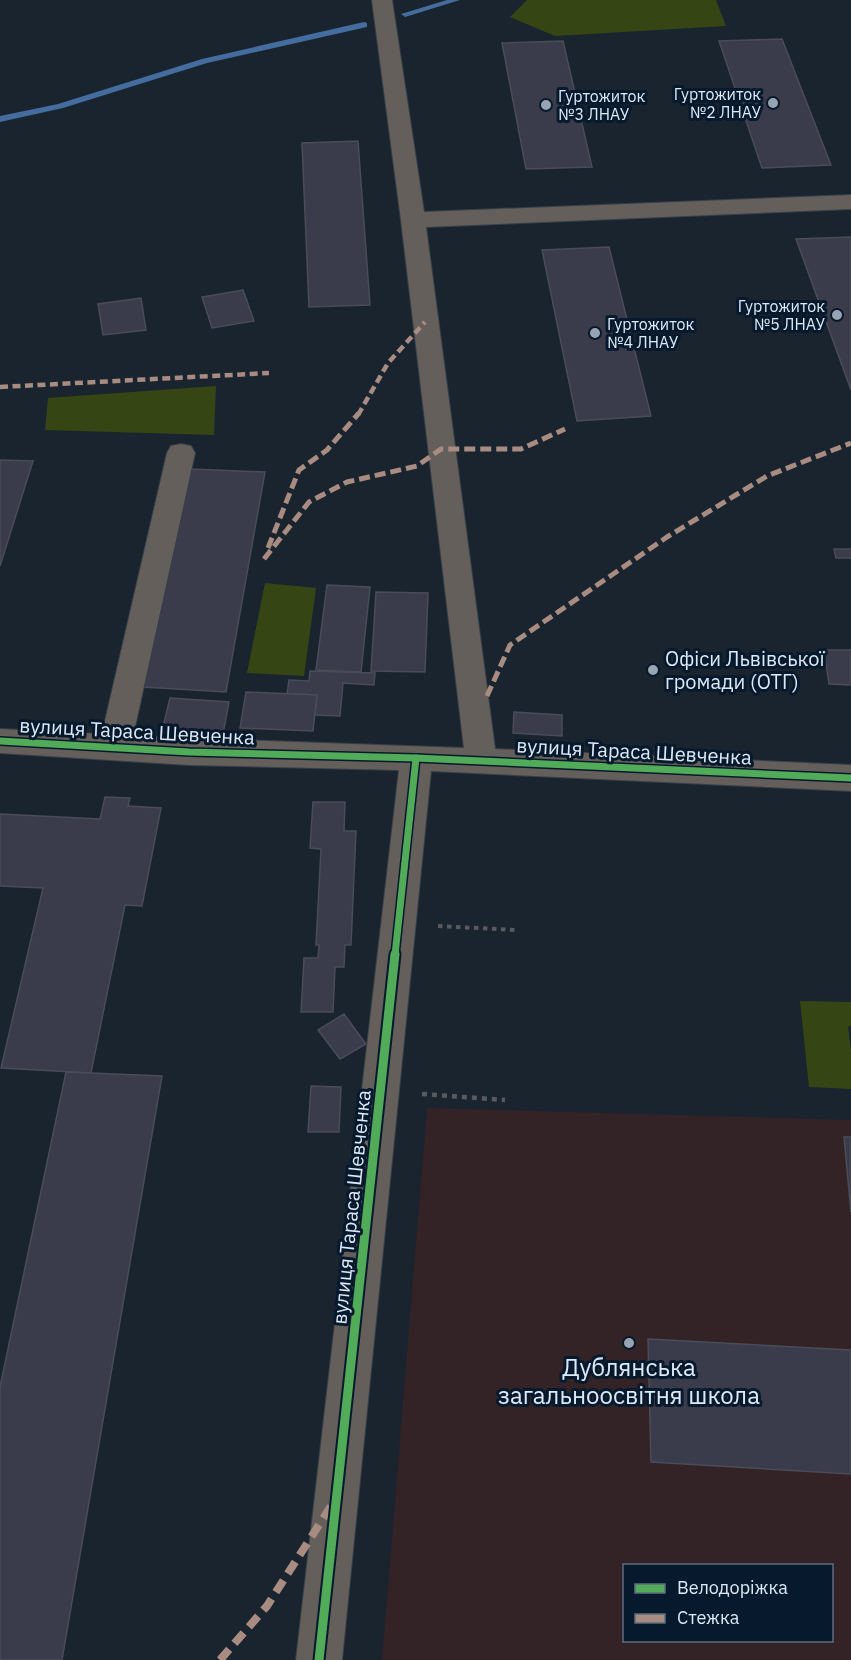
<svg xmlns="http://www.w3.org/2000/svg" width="851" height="1660" viewBox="0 0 851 1660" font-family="'IBM Plex Sans',sans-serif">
<rect width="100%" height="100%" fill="#19242f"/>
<path fill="#332327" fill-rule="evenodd" d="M427,1108l424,12v540h-469zM624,1566h208v74h-208z"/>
<g fill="#354614">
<path d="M527,0h189l10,26 -171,10 -45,-19z"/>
<path d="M216,386l-2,49 -169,-5 3,-32z"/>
<path d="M265,583l51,5 -12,88 -57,-3z"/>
<path d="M800,1001l51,1v24l-3,1 3,23v39l-42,-2z"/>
</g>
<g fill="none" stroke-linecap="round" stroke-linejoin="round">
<g fill="#456c9f" fill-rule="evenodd">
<path d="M447,0h13l-55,17 -4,-3z"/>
<path d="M364,22l3,1v4l-160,36 -144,45 -63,14v-6l58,-12 144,-45z"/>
</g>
</g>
<g fill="#3a3b4b" stroke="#4a4d57" stroke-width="1.5">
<path d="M782,39l49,126 -69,3 -43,-127z"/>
<path d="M563,41l29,126 -66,2 -24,-126z"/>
<path d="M358,141l12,164 -61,2 -7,-164z"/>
<path d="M851,237v153l-55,-151z"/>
<path d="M609,247l42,169 -74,5 -35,-171z"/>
<path d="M243,290l11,31 -42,7 -10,-31z"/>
<path d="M141,298l5,32 -43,5 -5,-31z"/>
<path d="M0,460l33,1 -33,105z"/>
<path d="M191,469l74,3 -39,220 -83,-5z"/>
<path d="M834,549h17v9h-15z"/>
<path d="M327,585l43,2 -9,85 -45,-2z"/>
<path d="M376,592l52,1 -3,79 -54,-1z"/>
<path d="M824,650h27v35l-22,-1z"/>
<path d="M310,671l65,2 -1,12 -31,-2 -3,33 -25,-1 2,-20 -30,-1 2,-14 20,1z"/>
<path d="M246,692l71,3 -4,36 -73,-3z"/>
<path d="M170,698l59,4 -6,32 -61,-3z"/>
<path d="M514,712l48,3v21l-49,-3z"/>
<path d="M105,797l25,1 -2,8 33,2 -19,98 -17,-1 -34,168 -90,-5 42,-180 -43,-2v-72l100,5z"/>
<path d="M313,802h32l-1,29h12l-5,114h-6l-1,22h-9l-2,45h-32l3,-54h14l1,-13h-3l5,-96 -11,-1z"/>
<path d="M344,1014l22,30 -26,15 -22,-29z"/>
<path d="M66,1072l96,4 -100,584h-62v-273z"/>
<path d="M311,1086l30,1 -2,45h-31z"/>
<path d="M844,1137h7v75z"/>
<path d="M648,1339l203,11v124l-200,-12z"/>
</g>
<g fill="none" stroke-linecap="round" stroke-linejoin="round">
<g stroke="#364049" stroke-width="2">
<path id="minor" d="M372,0h20l32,212 427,-17v14l-425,18 69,522 356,16v26l-420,-20 -89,889h-46l103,-890 -210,-5 -189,-12v-24l102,5 65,-281 4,-7 10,-2 10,2 4,7 -62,283 331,12 -63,-528z"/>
</g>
<path stroke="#5a5a5d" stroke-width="4" stroke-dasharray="4.5 4.5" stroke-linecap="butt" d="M438,926l77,4"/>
<path stroke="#5a5a5d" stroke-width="4.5" stroke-dasharray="5 5" stroke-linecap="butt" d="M422,1094l83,6"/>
<use href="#minor" fill="#655f5b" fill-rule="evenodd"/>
<g stroke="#a88b81" stroke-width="4.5" stroke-dasharray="8 4.5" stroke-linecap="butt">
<path d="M0,387l269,-14"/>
<path d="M358,415l30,-52 37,-41"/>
</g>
<g stroke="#a88b81" stroke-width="5" stroke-dasharray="11 5" stroke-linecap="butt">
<path d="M268,548l31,-78 28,-20 32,-37"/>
<path d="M264,559l45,-57 38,-20 70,-16 24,-17h80l44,-20"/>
<path d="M487,696l23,-51 157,-108 100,-61 84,-33"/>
</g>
<path stroke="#a88b81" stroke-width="8" stroke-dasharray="14 8" stroke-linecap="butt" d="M220,1660l47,-54 66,-103"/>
<g stroke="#071a2d" stroke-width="10">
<g id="cycleway-far1">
<path d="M0,741l189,11 227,6 435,20"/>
<path d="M395,955l21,-197"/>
</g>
</g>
<g stroke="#071a2d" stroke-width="13">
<path id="cycleway" d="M319,1660l76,-706"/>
</g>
<use href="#cycleway-far1" stroke="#51ab58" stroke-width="7"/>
<use href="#cycleway" stroke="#51ab58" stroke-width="9"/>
</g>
<circle fill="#6f8556" cx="755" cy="308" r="7"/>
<g fill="#98a4b1" stroke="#071a2d" stroke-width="2">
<circle cx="773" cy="103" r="6"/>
<circle cx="546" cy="105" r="6"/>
<circle cx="837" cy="315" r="6"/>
<circle cx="595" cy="333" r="6"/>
<circle cx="653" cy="670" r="6"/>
<circle cx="629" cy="1343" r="6"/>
</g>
<g text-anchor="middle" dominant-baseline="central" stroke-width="6" stroke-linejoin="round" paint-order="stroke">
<g font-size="16" fill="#dde9f7" stroke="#071a2d" text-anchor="end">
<text x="761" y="94">Гуртожиток<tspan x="761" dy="18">№2 ЛНАУ</tspan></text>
<text x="558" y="96" text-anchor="start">Гуртожиток<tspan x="558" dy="18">№3 ЛНАУ</tspan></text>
<text x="825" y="306">Гуртожиток<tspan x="825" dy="18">№5 ЛНАУ</tspan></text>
<text x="607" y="324" text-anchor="start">Гуртожиток<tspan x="607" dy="18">№4 ЛНАУ</tspan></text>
</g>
<g font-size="20" fill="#dde9f7" stroke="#071a2d" text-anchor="start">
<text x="665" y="658">Офіси Львівської<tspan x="665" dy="23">громади (ОТГ)</tspan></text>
</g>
<g font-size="20" fill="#dde9f7" stroke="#071a2d">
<text transform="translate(137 731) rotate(3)">вулиця Тараса Шевченка</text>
<text transform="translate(634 751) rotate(3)">вулиця Тараса Шевченка</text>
<text transform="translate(351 1207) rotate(-84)">вулиця Тараса Шевченка</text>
</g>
<g font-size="24" fill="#dde9f7" stroke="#071a2d">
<text x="629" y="1367">Дублянська<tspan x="629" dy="28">загальноосвітня школа</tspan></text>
</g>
</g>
<rect x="623" y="1564" width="210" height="78" fill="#071a2d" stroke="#5d6d7e" stroke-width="1.5"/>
<rect x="635" y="1584" width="30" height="9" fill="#51ab58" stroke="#5d6d7e" stroke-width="1.5"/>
<text x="677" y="1594" font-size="18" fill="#dde9f7">Велодоріжка</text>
<rect x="635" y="1614" width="30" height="9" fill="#a88b81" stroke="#5d6d7e" stroke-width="1.5"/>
<text x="677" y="1624" font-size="18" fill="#dde9f7">Стежка</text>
</svg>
